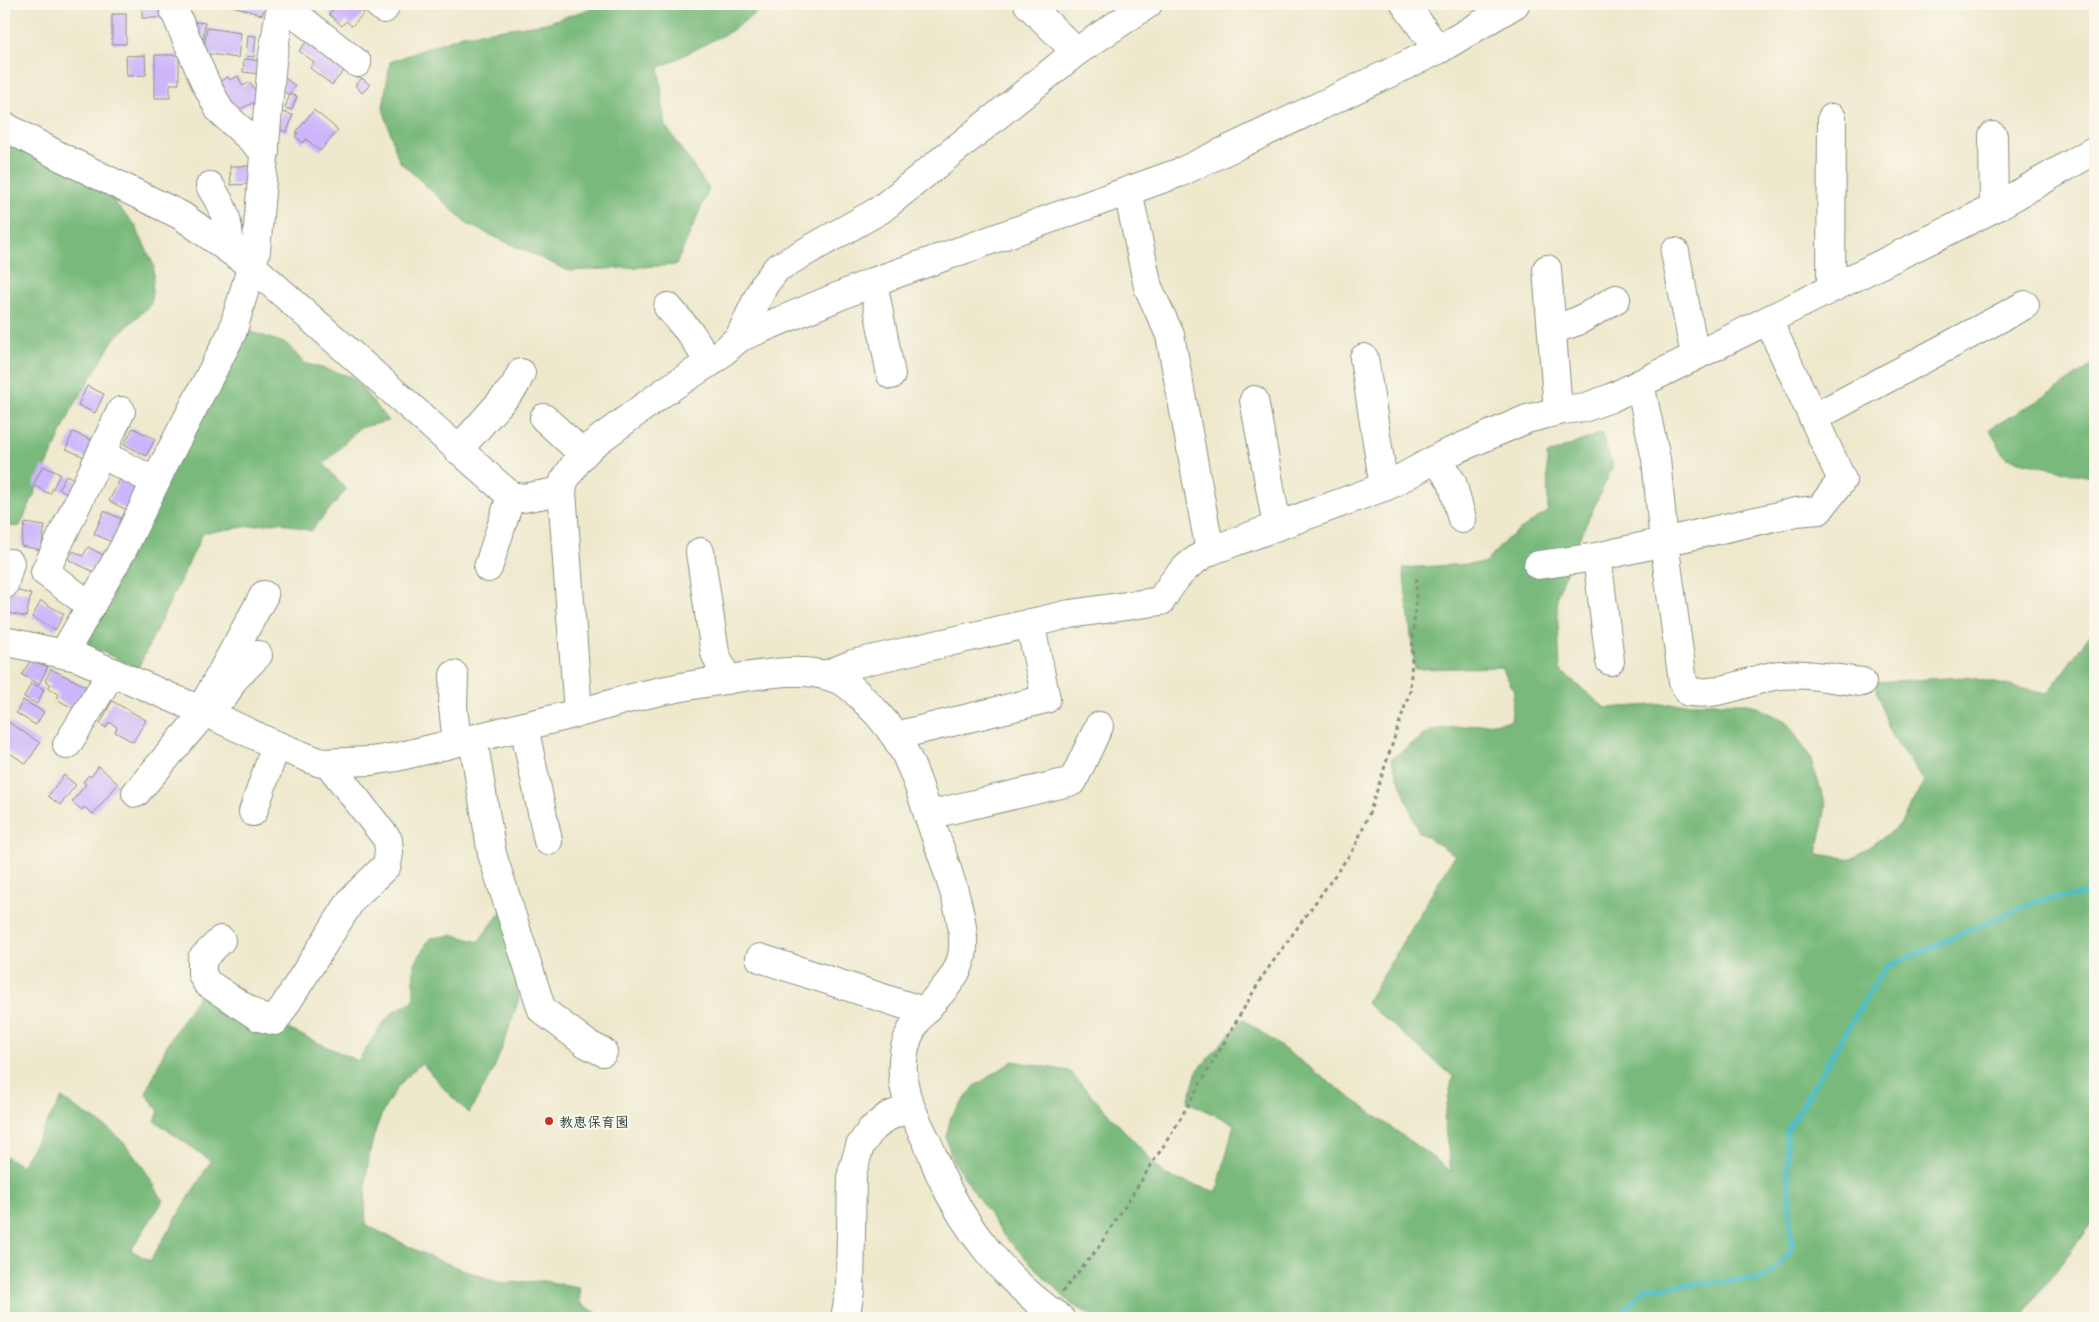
<svg xmlns="http://www.w3.org/2000/svg" width="2099" height="1322" viewBox="0 0 2099 1322" font-family="'Playpen Sans','Klee One',sans-serif">
<rect width="100%" height="100%" fill="#fbf7ec"/>
<filter id="ink" filterUnits="userSpaceOnUse"><feTurbulence type="fractalNoise" baseFrequency=".02" numOctaves="2"/><feDisplacementMap in="SourceGraphic" scale="10" xChannelSelector="R" yChannelSelector="G"/><feConvolveMatrix kernelMatrix="1 2 1 2 8 2 1 2 1" color-interpolation-filters="sRGB"/></filter>
<filter id="wash" filterUnits="userSpaceOnUse"><feTurbulence type="fractalNoise" baseFrequency=".0096" numOctaves="4" result="noise"/><feDisplacementMap in="SourceGraphic" scale="20" xChannelSelector="R" yChannelSelector="G"/><feGaussianBlur stdDeviation="1.12" result="paint"/><feColorMatrix in="noise" values="0 0 0 0 0 0 0 0 0 0 0 0 0 0 0 0 0 1.4 0 .05"/><feComposite in="paint" operator="in"/></filter>
<g filter="url(#wash)">
<rect width="100%" height="100%" fill="#eee8cc"/>
<g fill="#79ba7c" stroke="#4c7c58">
<path d="M605,4h163l-37,27 -72,37 6,57 44,64 -33,76 -107,6 -100,-46 -70,-64 -16,-53 7,-46 73,-27 83,-12z"/>
<path d="M4,136l115,52 -5,14 21,23 19,41 -3,38 -37,35 -43,72 -51,115 -16,1z"/>
<path d="M246,330l41,14 17,19 49,14 35,44 -29,7 -35,36 22,26 -35,41 -32,-9 -76,11 -65,135 -51,-23 82,-174z"/>
<path d="M2095,363v115l-89,-20 -17,-29 67,-39z"/>
<path d="M1601,433l12,33 -37,80 -19,50 3,74 45,38 82,-5h61l38,18 24,36 16,48 -9,49 35,5 48,-34 24,-44 -33,-46 -17,-53 93,-5 80,17 48,-66v591l-75,99h-923l-26,-14 -67,-68 -52,-77 -6,-22 5,-20 24,-31 38,-25 56,10 97,105 51,16 17,-68 -46,-22 9,-31 46,-52 208,152 -7,-52 9,-43 -87,-73 89,-148 -36,-23 -28,-73 40,-29 80,-9 3,-30 -12,-24 -87,2 -12,-101 82,-5 21,-23 42,-29 -1,-56z"/>
<path d="M503,909l12,55 4,34 -12,37 -15,38 -23,40 -22,-21 -25,-29c-51,40 -59,101 -56,162l66,33 68,25 43,-2 36,6 1,16 25,15h-601v-163l17,11 41,-68c14,12 30,19 45,30 25,18 41,46 56,73l-32,49 19,11 61,-100 -56,-40 4,-10 -13,-17 21,-49 33,-52 77,31 81,37 23,-35 13,-15 20,-10v-36l16,-27 25,-3 23,7z"/>
</g>
<g fill="none" stroke-linecap="round" stroke-linejoin="round">
<path stroke="#4fbec5" stroke-width="5.5" d="M1617,1318l29,-30 119,-10 27,-27 -6,-118 98,-165 152,-67 59,-8"/>
</g>
<g id="blocks">
<g fill="#cdb5fb">
<path d="M142,4h19l1,14h-20z"/>
<path d="M226,4h40l-4,11z"/>
<path d="M338,4h16l10,9 -12,13 -6,-5 -4,5 -13,-12z"/>
<rect x="112" y="14" width="14" height="30"/>
<path d="M188,21l17,2 -2,16 -7,-1z"/>
<path d="M207,28l34,5 -3,25 -35,-5z"/>
<path d="M248,35l8,1 -2,21 -8,-1z"/>
<path d="M310,37l37,30 -15,18 -22,-17 4,-6 -15,-11z"/>
<path d="M145,55l1,20 -19,1 -1,-20z"/>
<path d="M155,55h24v29h-9v14h-15z"/>
<path d="M244,59l19,2 -2,13 -18,-2z"/>
<path d="M238,76l5,10 7,-4 10,17 -25,13 -16,-30 9,-5 2,3z"/>
<path d="M283,76l12,10 -7,9 -5,-5z"/>
<path d="M362,78l8,7 -8,8 -7,-8z"/>
<path d="M290,94l7,2 -5,14 -7,-2z"/>
<path d="M314,110l24,20 -18,21 -14,-12 -3,4 -8,-7 3,-3 -2,-1z"/>
<path d="M282,112l11,3 -6,17 -11,-3z"/>
<path d="M230,166h20v18l-19,1z"/>
<path d="M87,386l17,8 -9,19 -17,-8z"/>
<path d="M133,428l22,11 -9,17 -22,-12z"/>
<path d="M73,432l21,9 -7,17 -21,-9z"/>
<path d="M43,466l17,8 -10,20 -17,-9z"/>
<path d="M66,475l12,6 -8,14 -11,-6z"/>
<path d="M121,477l20,10 -12,24 -20,-10z"/>
<path d="M104,511l18,8 -10,23 -18,-8z"/>
<path d="M25,523l20,3 -4,24 -20,-4z"/>
<path d="M88,547l19,10 -9,17 -29,-14 4,-9 10,5z"/>
<path d="M10,589l21,5 -5,23 -22,-5z"/>
<path d="M41,601l23,13 -9,16 -23,-13z"/>
<path d="M31,659l17,8 -9,17 -17,-9z"/>
<path d="M51,669l36,18 -12,22 -19,-10 3,-5 -11,-5 3,-5 -6,-3z"/>
<path d="M31,683l13,6 -7,15 -13,-7z"/>
<path d="M23,700l21,12 -8,13 -20,-12z"/>
<path d="M112,701l34,19 -13,22 -18,-10 2,-5 -8,-5 -3,6 -6,-4z"/>
<path d="M4,719l36,24 -14,21 -22,-15 2,-7 -2,-2z"/>
<path d="M99,766l19,18 -25,30 -9,-7 -2,3 -10,-8 14,-18 -3,-2 6,-7 2,2z"/>
<path d="M64,775l12,10 -16,20 -12,-9z"/>
</g>
</g>
</g>
<g filter="url(#ink)">
<use href="#blocks" fill-opacity="0" stroke="#869280" stroke-width="1"/>
<g fill="none" stroke-linecap="round" stroke-linejoin="round">
<g stroke="#869280" stroke-width="30">
<g id="minor">
<path d="M175,4l-1,6 31,72 15,29 45,41"/>
<path d="M282,4l75,59"/>
<path d="M378,4l6,5"/>
<path d="M1028,4l48,48"/>
<path d="M1405,4l33,46"/>
<path d="M4,126l57,31 121,59 71,51 258,229 12,2 39,-7"/>
<path d="M1993,136l1,72"/>
<path d="M210,186c16,25 18,34 20,64"/>
<path d="M1128,191l20,96 22,48 40,216"/>
<path d="M1675,252l20,104"/>
<path d="M1547,269l11,142"/>
<path d="M873,282l18,93"/>
<path d="M1831,288l1,-170"/>
<path d="M668,307l23,27 19,29"/>
<path d="M1552,330l26,-9 38,-22"/>
<path d="M739,338l134,-56 308,-110 257,-122 77,-46"/>
<path d="M1364,358l20,129"/>
<path d="M1640,384l16,75 8,83 19,140 6,10c28,4 56,-10 84,-16 28,-5 60,3 89,6"/>
<path d="M1254,400l23,126"/>
<path d="M544,418l39,36"/>
<path d="M1813,418l212,-113"/>
<path d="M458,450l56,-63 7,-14"/>
<path d="M101,454l55,28"/>
<path d="M1436,459l16,23 10,37"/>
<path d="M700,552l15,101 12,27"/>
<path d="M1597,557l13,104"/>
<path d="M1538,565l59,-8 199,-45 23,-2 23,-30 -74,-160"/>
<path d="M488,568l23,-72"/>
<path d="M4,585l6,-22"/>
<path d="M91,606l-46,-34 76,-161"/>
<path d="M4,641l73,16 128,55 66,31 50,20 50,-2 26,-4c60,-15 121,-29 181,-44 31,-8 62,-19 94,-24 21,-5 43,-7 65,-11 35,-5 73,-13 106,4 9,5 16,13 23,20 35,33 47,64 61,109 11,36 43,109 35,145 -8,37 -50,52 -58,96 -6,39 9,60 24,92 4,9 7,18 11,28 26,58 68,110 121,146"/>
<path d="M64,653l59,-104 41,-85 68,-131 24,-82 16,-190 9,-57"/>
<path d="M454,675l-1,32 4,35"/>
<path d="M825,675l28,-11 217,-50 91,-13c13,-23 25,-37 49,-50l179,-66 54,-30 84,-36 36,-9 23,-3 25,-9 383,-190 101,-58"/>
<path d="M225,695l8,-15 25,-25"/>
<path d="M201,710l63,-115"/>
<path d="M578,713l-16,-222 2,-10 14,-21 14,-15 72,-53 51,-33 24,-21 25,-53 13,-17 103,-58 196,-158 72,-48"/>
<path d="M524,726l24,115"/>
<path d="M895,736l151,-37 -16,-76"/>
<path d="M473,739l19,115 50,156 45,34 16,8"/>
<path d="M67,745l45,-73"/>
<path d="M136,793l69,-81"/>
<path d="M253,812l23,-67"/>
<path d="M928,815l145,-34 26,-55"/>
<path d="M221,940l-19,19v15l5,9 52,34 16,4 77,-122 35,-34 2,-13 -1,-12 -60,-77"/>
<path d="M760,958l163,53"/>
<path d="M845,1318l5,-27 2,-118 8,-27 11,-16 16,-13 22,-9"/>
</g>
</g>
<path stroke="#869280" stroke-width="3" stroke-dasharray="4 4" stroke-linecap="butt" d="M1062,1292l36,-44 75,-117 89,-154 93,-130 15,-36 40,-120 7,-116"/>
<use href="#minor" stroke="#fff" stroke-width="28"/>
</g>
</g>
<circle fill="#c8321e" stroke="#fbf7ec" stroke-width="2" cx="549" cy="1121" r="5"/>
<g text-anchor="middle" dominant-baseline="central" stroke-width="4" stroke-linejoin="round" paint-order="stroke">
<g font-size="14" font-weight="bold" fill="#1f3d34" stroke="#fbf7ec" text-anchor="start">
<text x="559" y="1121">教恵保育園</text>
</g>
</g>
<rect width="2099" height="1322" fill="none" stroke="#fbf7ec" stroke-width="20"/>
</svg>
